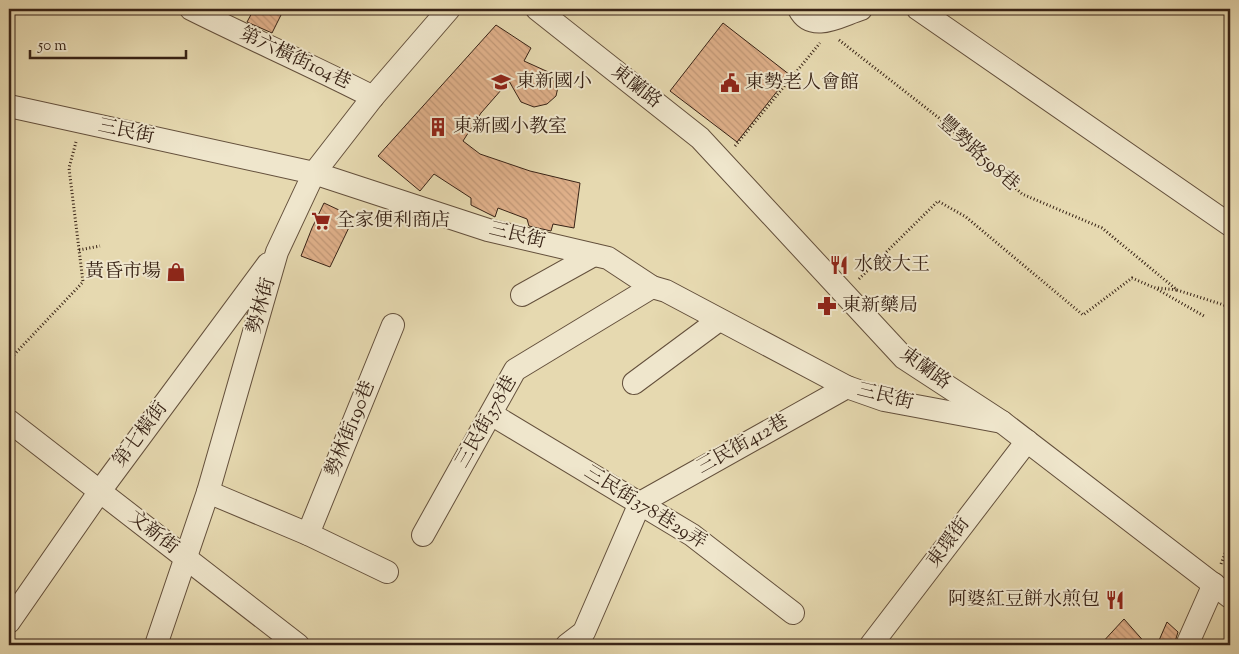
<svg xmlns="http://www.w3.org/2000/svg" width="1239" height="654" viewBox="0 0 1239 654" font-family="'Sorts Mill Goudy','Noto Serif TC',serif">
<defs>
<pattern id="building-back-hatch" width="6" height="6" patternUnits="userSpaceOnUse" patternTransform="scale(1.25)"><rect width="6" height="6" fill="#dfb08a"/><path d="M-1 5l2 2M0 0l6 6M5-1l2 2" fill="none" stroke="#c09776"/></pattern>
</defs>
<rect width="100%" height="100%" fill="#e6d9b0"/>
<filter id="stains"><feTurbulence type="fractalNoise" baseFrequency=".004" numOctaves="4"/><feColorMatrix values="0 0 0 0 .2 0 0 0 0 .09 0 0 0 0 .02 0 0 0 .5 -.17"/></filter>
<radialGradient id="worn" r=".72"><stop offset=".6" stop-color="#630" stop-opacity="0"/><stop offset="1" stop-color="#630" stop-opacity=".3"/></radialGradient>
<g fill="url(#building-back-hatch)" stroke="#382316">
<path d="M254,9h30l-12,24 -25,-11z"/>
<path d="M723,23l67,52 -53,67 -67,-51z"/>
<path d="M496,25l35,23 -7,13 31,14 3,12 -2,9 -9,8 -13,3 -13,-5 -12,-21 -28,32 -18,28 17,13 50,17 50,12 -6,45 -21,-4 -2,7 -22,-5 -2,-7 -29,-11 -3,9 -24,-12v-7l-37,-24 -14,17 -42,-35z"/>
<path d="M324,203l30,14 -24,50 -29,-11 11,-28z"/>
<path d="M1124,619l23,26h-47z"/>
<path d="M1167,622l11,10 -4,13h-17z"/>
</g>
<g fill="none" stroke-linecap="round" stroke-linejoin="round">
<g stroke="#64503c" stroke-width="24">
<g id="minor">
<path d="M191,9c60,30 122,57 182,88"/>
<path d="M537,9l163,129 204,220 98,64 228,175"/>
<path d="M799,9c13,25 42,6 62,0"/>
<path d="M918,9l312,216"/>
<path d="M9,106l305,67 174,57 120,28 44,29 14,4 181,96 37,13 118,22"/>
<path d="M522,295l72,-40"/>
<path d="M634,383l85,-63"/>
<path d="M491,414l201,121 101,78"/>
<path d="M9,421l289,224"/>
<path d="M208,492l100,42 79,38"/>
<path d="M308,534l85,-209"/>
<path d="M423,535l92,-165 137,-83"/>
<path d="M9,622l91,-131 168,-227"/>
<path d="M156,645l52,-153 69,-240 37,-79 59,-76 76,-88"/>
<path d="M567,645l17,-13 56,-129 207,-116"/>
<path d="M871,645l156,-204"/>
<path d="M1187,645l27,-61"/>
</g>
</g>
<g stroke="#382316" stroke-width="3" stroke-dasharray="1 2.5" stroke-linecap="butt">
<path d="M839,40l100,78 83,76 80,34 75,62 53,17"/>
<path d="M735,146l85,-103"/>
<path d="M79,250l21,-4"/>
<path d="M859,279l79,-78 28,16 117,98 49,-37 23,10 49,28"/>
<path d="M1158,288l19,2"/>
<path d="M9,360l74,-78 -14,-114 7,-26"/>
<path d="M1221,564l9,-23"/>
</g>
<use href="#minor" stroke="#efe6cc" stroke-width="22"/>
</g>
<defs>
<g id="school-bare" transform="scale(1.5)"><path d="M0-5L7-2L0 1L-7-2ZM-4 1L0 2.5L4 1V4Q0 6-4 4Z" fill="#8f2418" stroke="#efe6cc" stroke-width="2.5" paint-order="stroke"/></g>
<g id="civic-bare" transform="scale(1.5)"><path d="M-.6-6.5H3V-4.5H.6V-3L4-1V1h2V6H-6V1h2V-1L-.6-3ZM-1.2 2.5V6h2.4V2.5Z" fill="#8f2418" stroke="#efe6cc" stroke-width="2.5" paint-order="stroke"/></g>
<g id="building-bare" transform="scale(1.5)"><path d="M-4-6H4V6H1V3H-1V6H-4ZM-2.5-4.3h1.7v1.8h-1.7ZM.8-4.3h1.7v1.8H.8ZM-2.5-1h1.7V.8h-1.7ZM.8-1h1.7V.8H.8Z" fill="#8f2418" stroke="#efe6cc" stroke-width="2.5" paint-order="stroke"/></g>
<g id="supermarket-bare" transform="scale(1.5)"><path d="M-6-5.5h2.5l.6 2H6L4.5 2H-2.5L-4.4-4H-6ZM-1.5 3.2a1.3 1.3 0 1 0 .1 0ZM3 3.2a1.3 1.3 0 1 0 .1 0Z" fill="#8f2418" stroke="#efe6cc" stroke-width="2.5" paint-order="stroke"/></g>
<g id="restaurant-bare" transform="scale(1.5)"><path d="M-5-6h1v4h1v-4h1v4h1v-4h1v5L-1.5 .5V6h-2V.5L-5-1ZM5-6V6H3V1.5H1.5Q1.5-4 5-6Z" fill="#8f2418" stroke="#efe6cc" stroke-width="2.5" paint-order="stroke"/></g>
<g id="shop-bare" transform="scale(1.5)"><path d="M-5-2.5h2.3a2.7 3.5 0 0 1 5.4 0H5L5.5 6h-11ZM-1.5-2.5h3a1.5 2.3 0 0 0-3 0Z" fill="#8f2418" stroke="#efe6cc" stroke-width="2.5" paint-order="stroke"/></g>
<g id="pharmacy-bare" transform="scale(1.5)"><path d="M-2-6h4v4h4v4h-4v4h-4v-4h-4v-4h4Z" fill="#8f2418" stroke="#efe6cc" stroke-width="2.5" paint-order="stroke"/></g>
</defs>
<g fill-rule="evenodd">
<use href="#school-bare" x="501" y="82"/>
<use href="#civic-bare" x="730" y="83"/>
<use href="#building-bare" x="438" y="127"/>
<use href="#supermarket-bare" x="321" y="221"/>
<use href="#restaurant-bare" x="839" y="265"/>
<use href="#shop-bare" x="176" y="272"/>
<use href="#pharmacy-bare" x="827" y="306"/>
<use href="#restaurant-bare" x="1115" y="600"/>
</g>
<g text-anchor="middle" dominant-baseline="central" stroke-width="4" stroke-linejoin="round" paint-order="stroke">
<g font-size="19" fill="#382316" stroke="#efe6cc">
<text transform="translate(295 59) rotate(25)">第六橫街104巷</text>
<text transform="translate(636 87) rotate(38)">東蘭路</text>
<text transform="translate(126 132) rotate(12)">三民街</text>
<text transform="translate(978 154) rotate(42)">豐勢路598巷</text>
<text transform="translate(517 236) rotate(14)">三民街</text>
<text transform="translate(262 306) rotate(-74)">勢林街</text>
<text transform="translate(925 369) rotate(36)">東蘭路</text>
<text transform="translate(885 397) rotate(14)">三民街</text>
<text transform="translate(487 422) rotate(-60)">三民街378巷</text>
<text transform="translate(351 429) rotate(-68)">勢林街190巷</text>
<text transform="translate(141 435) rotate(-53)">第七橫街</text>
<text transform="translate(743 445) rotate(-29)">三民街412巷</text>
<text transform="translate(645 508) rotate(32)">三民街378巷29弄</text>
<text transform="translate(153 533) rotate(38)">文新街</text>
<text transform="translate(949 543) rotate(-53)">東環街</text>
</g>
<g font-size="19" fill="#382316" stroke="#efe6cc" text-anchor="start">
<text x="516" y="82">東新國小</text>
<text x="745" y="83">東勢老人會館</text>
<text x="453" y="127">東新國小教室</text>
<text x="336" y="221">全家便利商店</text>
<text x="854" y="265">水餃大王</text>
<text x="161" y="272" text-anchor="end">黃昏市場</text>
<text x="842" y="306">東新藥局</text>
<text x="1100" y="600" text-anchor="end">阿婆紅豆餅水煎包</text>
</g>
</g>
<rect width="1239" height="654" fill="none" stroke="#e6d9b0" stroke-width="30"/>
<rect x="10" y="10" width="1219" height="634" fill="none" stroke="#382316" stroke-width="2.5"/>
<rect x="15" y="15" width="1209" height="624" fill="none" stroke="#382316"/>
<path d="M30 50v8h156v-8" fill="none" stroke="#382316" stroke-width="2.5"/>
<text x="38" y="50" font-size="15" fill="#382316" stroke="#efe6cc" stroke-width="4" paint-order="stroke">50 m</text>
<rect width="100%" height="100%" filter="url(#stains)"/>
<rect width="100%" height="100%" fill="url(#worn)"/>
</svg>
